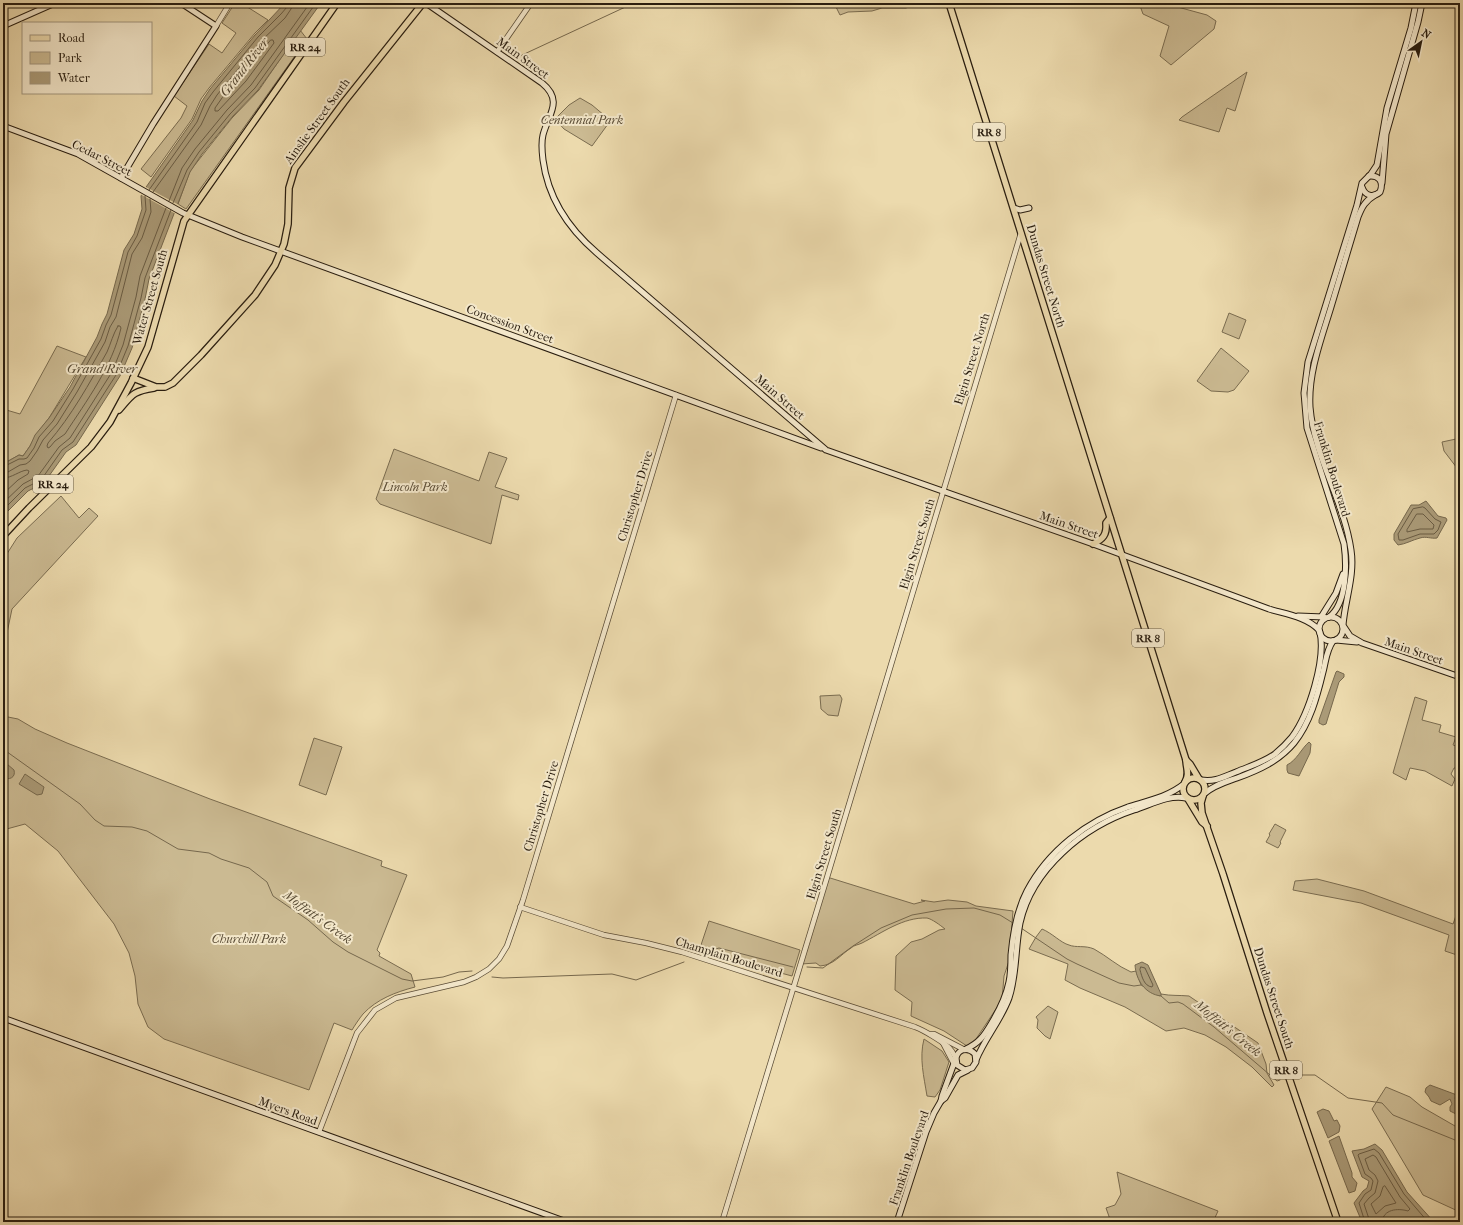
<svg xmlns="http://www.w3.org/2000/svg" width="1463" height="1225" viewBox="0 0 1463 1225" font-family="'IM FELL French Canon',serif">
<rect width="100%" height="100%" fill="#ecdaad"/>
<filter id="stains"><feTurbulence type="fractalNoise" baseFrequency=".005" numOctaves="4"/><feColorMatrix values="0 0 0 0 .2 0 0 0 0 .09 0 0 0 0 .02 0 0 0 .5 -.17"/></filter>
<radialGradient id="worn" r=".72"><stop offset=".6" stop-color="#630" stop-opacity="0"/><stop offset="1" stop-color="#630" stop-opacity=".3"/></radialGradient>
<g fill="#cbba92" stroke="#7a6c50">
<path d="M235,3h6l27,17 -13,13 -46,55 -8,11 -9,20 -41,58 -10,-8 40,-51 6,-12 -13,-10 35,-52 13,9 14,-20 -14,-10z"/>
<path d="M834,3h83l-11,5h-24l-10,3 -24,1 -8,3z"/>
<path d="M1139,3h24l44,12 9,6 -2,8 -43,36 -11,-9 9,-30 -26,-12z"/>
<path d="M300,30l7,9 -121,170 -8,-5 12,-33 42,-53 27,-28z"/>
<path d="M1247,72l-12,39 -8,-3 -8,24 -40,-12 3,-3z"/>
<path d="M580,98l12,7 19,16 -3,3 -16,22 -28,-17 -9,-10 14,-14z"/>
<path d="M1229,313l17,7 -7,19 -17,-7z"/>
<path d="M57,346l29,11 -37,61 -13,17 -6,11 -7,10 -4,-1 -16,9v-55l17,5z"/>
<path d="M1221,348l28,23 -15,19 -6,2 -17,-1 -14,-10z"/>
<path d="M1456,439l4,2v31l-16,-21 -2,-9z"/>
<path d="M394,449l85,32 10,-29 18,6 -12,29 24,8 -1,5 -16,-5 -11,49 -111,-40 -4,-5z"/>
<path d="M61,496l18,22 10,-10 9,8 -86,93 -9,43v-92l14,-22z"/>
<path d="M840,695l2,4 -4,17 -10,-1 -7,-6 -1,-13z"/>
<path d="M1415,697l12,4 -5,19 19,5 -2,7 17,5 -3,8 7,2v21h-6l-3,6 4,5 -3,7 -27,-15 -15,-3 -4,12 -13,-7z"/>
<path d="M3,716l15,3 17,10 32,14 143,56 172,62 -1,5 26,9 -30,75 3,3 -1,3 32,18 4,13c-19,5 -38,12 -52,27 -4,5 -8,11 -11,16l-18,-7 -25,67 -145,-51 -16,-12 -10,-23 -3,-28 -6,-23 -15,-29 -56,-73 -33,-27 -22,6z"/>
<path d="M314,738l28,9 -16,48 -27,-10z"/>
<path d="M1275,824l11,6 -6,12 1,1 -3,5 -12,-6 4,-7 -1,-1z"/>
<path d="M827,877l87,27 11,-3 -4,-1 13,2 14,-2 19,2 9,4 37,5 -4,50 -5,15 -2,24 -32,48 -26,-17 -33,-15 1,-14 -17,-12 1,-34 15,-14 11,-3 17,-9 6,-1c-5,-4 -13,-10 -18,-11 -24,-1 -45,15 -65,25 -4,2 -8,2 -11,5 -11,7 -17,17 -31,18l-4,-3 -15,1z"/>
<path d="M1317,879l47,12 89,33 5,-14h2v46l-15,-5 4,-16 -88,-32 -68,-13 2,-9z"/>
<path d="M709,921l91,29 -8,26 -93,-25z"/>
<path d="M1042,929c10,4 19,14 27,16 7,3 16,0 25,4 13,7 23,17 37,23l5,-1 5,14 19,11 1,-2c10,2 18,1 28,2l69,47 8,21 1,9 7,12 -2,2 -20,-20 -26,-20 -21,-12 -21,-7 -18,3 -41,-24 -45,-19 -15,-8 3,-16 -39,-15 7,-12z"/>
<path d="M1048,1006l10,6 -8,27 -5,-3 -8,-8 1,-8 -2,-3z"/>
<path d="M924,1039l18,12 7,11 -9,28 -5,7 -8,-1c-3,-19 -8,-38 -3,-57z"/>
<path d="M1386,1087l24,10 12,10 33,19 5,1v85l-37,-17 -51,-86z"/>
<path d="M1117,1172l101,39 -5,11h-80l-3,-4 -5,4h-14l-5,-14 9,-3 6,-11z"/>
</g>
<g fill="#aa9a77" stroke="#76684d">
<path d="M285,3h36l-63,87 -25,26 -31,38 -12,18 -41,107 -4,20 -13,49 -12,28 -44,69 -10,7 -22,31 -16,8 -21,21 -4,5v-53l16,-9 4,1 7,-10 5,-11 14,-17 21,-31 27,-50 5,-13 5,-10 17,-64 10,-16 8,-25 -1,-13 3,-6 49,-70 9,-19 8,-12 45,-54z"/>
<path d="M1426,501l12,15 8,2 1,2 -10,18c-6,1 -11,-2 -17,0 -8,2 -14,6 -22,7l-4,-5v-6l17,-29h8z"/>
<path d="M1337,671l7,3v3l-5,5 -13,42 -3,1 -4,-2v-3l17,-48z"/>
<path d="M1309,742l2,2 -1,9 -11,23 -11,-3 -1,-3v-5c10,-5 14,-16 22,-23z"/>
<path d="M3,763l4,1 7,6c2,8 -5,10 -11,8z"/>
<path d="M25,774l19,13 -2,7 -5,1 -18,-11z"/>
<path d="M1142,962l6,3 13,29v2c-16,-2 -25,-16 -26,-31z"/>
<path d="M1430,1085l27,10 -2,3 2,5 3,-1v14l-10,-5v-4l2,-3 -2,-5 -10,6 -9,-4 -2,-4 -4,-5 1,-4z"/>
<path d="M1323,1109l6,2 5,10 3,-1 3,6 -1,6 -11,6 -11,-26z"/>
<path d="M1339,1136l13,37v4l5,6 -2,8 -6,2 -20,-52z"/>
<path d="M1375,1144l7,6 25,42 27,30h-27l-5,-3 -40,3 -8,-19 9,-12 4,-3 2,-7 -7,-4 -10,-26 12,-2z"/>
</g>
<path fill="#ecdaad" d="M144,186l35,19 -3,9 -36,-20z"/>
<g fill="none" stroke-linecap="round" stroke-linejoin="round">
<g stroke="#6a5c43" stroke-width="1">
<path d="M271,40h2l1,3 -28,38 -28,30h-3v-3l7,-10z"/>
<path d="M149,190l48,-68 8,-19 8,-11 45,-55 23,-23 6,-7 1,-4"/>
<path d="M153,192l48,-67 9,-19 7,-11 44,-54 24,-23 6,-9 2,-6"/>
<path d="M169,201l13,-33 13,-19 32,-39 24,-25 59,-82"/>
<path d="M173,203l14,-33 12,-18 31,-38 25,-26 61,-85"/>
<path d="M118,326h2l1,2c-9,39 -34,72 -56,106l-10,7 -5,6 -2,1 -1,-2 1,-3c24,-28 41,-59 59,-91 4,-9 6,-18 11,-26z"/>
<path d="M3,467l16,-8h5l3,-1 7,-10 5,-11 14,-16 20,-32 28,-50 5,-14 5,-10 17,-63 9,-16 9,-26 -1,-14"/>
<path d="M3,472h5l12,-7 6,-1 4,-3 7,-10 6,-11 14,-16 20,-32 28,-50 5,-15 6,-10 16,-63 10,-16 9,-26 -1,-13"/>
<path d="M3,478c9,0 16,-7 24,-8l2,1 -1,3 -10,6 -15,14"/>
<path d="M3,503l20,-19 15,-8 21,-29 11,-9 42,-66 11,-27 13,-48 4,-21 26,-68"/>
<path d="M1423,507l2,1 10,11 6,3 -3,8 -4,4h-14l-17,6h-4l-1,-6 15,-25z"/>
<path d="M3,510l22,-22 16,-8 21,-30 11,-8 43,-67 12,-29 13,-48 4,-20 26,-68"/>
<path d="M1417,514h6l11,11 -1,4h-13l-13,3v-2z"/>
<path d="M1141,967l4,1 8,17 -1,2c-8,-1 -10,-10 -12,-17z"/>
<path d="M1385,1186l11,17 -11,3 -9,8 -5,-10 9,-8 3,-9z"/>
<path d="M1365,1222l-6,-19 6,-9 6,-4 2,-9 -2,-3 -6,-4 -7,-19 1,-1 15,-5 5,4 25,41 24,28"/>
<path d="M1370,1222l-6,-18 5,-6 6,-5 3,-12 -3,-6 -6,-5 -4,-11 8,-4 3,2 24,40 10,12 -2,2c-10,-3 -25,-2 -26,11"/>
</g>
<g stroke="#76684d" stroke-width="1">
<path d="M520,56l114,-53"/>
<path d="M3,749l77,55 15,16 9,6 28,1 15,4 31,18 31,4 12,6 28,9 18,14 6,14 35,24 25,22 15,10 54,27 10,2 31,-4 16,-5 13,-1"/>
<path d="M1021,928l46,31 10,5 42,19 15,3 7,-1"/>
<path d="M706,952l13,-4 74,19"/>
<path d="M807,967l16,1 30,-22 28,-18 31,-13 34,-6 28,-1 26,7 13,8"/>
<path d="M492,977l11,1 109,-4 24,6 48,-18"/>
<path d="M1161,996l8,7 9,-1 5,2 31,23 63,54 3,-1"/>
<path d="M1295,1075h20l33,23 34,5 11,12 67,27"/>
</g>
<g stroke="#5a4c36" stroke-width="6">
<g id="tertiary">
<path d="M216,26l14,-23"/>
<path d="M497,52l34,-49"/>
<path d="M520,907l84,28 42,8 36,9 233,75c8,3 31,16 36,23 2,2 3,6 5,8"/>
<path d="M930,1034h4l31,16"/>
<path d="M943,1043l11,21"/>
<path d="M319,1132l38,-99 18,-23 21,-12 68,-16 12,-5 13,-8 10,-10 8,-13 16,-46 153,-505"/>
<path d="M722,1222c102,-329 198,-659 299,-989"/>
</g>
</g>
<g stroke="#291d0f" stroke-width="7">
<g id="secondary">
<path d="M426,3l116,80c22,18 6,32 1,52 -2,8 -1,17 0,25 5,38 26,69 54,93l229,197 267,94 176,65c17,5 38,8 50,21"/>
<path d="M3,26l52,-23"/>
<path d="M3,126l75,28 105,59 59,24 579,211"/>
<path d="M121,178l32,-54 63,-98 -35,-23"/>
<path d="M1382,183l4,-49 32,-112 4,-19"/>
<path d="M1362,187c3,9 11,11 18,5 4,-10 -1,-17 -11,-16"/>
<path d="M1014,208l6,2 9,-2"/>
<path d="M1298,616l26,1"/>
<circle cx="1331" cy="629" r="12"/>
<path d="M1321,617l15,-24 7,-19"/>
<path d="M1329,617c18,-13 18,-52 15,-73l-37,-116 -3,-35 4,-31 49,-157 5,-22 9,-9 6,-9 10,-57 24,-80 5,-25"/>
<path d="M1343,625c2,-25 12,-50 8,-75 -7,-49 -37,-93 -41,-143 -2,-34 11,-67 21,-100 9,-30 18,-60 27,-90 4,-10 7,-16 17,-22"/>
<path d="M1344,627l6,9 12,7 98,34"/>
<path d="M1336,640l21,2"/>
<path d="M1201,780c15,2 22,-3 35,-8 14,-6 26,-9 39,-18 6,-5 12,-11 17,-17 17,-23 34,-77 28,-105"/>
<path d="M1204,794c10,-9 22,-12 33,-16 22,-8 42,-17 57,-35 16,-20 23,-46 29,-71 3,-11 3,-21 10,-31"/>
<path d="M3,1018l564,204"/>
<path d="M966,1049c13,-6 18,-13 25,-25 8,-13 15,-27 18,-42 2,-9 2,-18 2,-27 2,-22 6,-45 16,-64 21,-40 60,-70 101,-84 19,-6 40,-10 56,-23"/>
<path d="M976,1060c9,-22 25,-40 33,-62 8,-24 6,-50 11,-75 12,-54 63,-96 114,-113 16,-5 35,-16 52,-12"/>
<path d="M941,1101l1,-5 15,-41c4,-7 12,-7 18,-1l1,8 -4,6 -7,2 -8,-5 -1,-7"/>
<path d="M897,1222l29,-90 8,-19 7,-12 4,-3 13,-23 10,-5"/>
</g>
</g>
<g stroke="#291d0f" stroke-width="8">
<g id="primary">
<path d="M949,3l237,757c0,8 4,14 -1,22"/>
<path d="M133,378l23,9h9l8,-4 28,-28 54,-60 20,-30 9,-21 4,-20 1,-36 6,-20 49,-66 79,-99"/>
<path d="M119,410c13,-15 14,-19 35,-22"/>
<path d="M3,536l26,-28 62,-61 19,-25 21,-39 17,-36 36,-126 153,-218"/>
<path d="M1093,544c10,-5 14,-9 13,-21l4,-5"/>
<path d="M1186,760l4,4 9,15"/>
<circle cx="1194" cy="789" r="11"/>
<path d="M1203,796l-2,7 1,10 21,61 44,139 71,209"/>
<path d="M1188,799l14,23 5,4"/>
</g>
</g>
<use href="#tertiary" stroke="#f3e7ca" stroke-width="4.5"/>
<use href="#secondary" stroke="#f3e7ca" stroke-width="5"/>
<use href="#primary" stroke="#ecdaad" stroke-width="5.5"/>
</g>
<g text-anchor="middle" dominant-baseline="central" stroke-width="4" stroke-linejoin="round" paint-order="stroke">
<g fill="#f3e7ca" stroke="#665a47" stroke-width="1">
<rect x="285" y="38" width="40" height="18" rx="3"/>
<rect x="973" y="123" width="32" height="18" rx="3"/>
<rect x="33" y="475" width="40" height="18" rx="3"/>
<rect x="1132" y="629" width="32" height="18" rx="3"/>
<rect x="1270" y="1061" width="32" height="18" rx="3"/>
</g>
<g font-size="11" font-weight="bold" fill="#291d0f">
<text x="305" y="47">RR 24</text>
<text x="989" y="132">RR 8</text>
<text x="53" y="484">RR 24</text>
<text x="1148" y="638">RR 8</text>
<text x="1286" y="1070">RR 8</text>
</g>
<g font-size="12" fill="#291d0f" stroke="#f3e7ca">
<text transform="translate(523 58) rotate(36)">Main Street</text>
<text transform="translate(317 121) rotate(-54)">Ainslie Street South</text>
<text transform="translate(102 158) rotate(27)">Cedar Street</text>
<text transform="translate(1046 276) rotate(73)">Dundas Street North</text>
<text transform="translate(150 297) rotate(-74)">Water Street South</text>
<text transform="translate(510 324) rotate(20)">Concession Street</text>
<text transform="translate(972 359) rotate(-73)">Elgin Street North</text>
<text transform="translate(780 397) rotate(41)">Main Street</text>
<text transform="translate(1332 469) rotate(73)">Franklin Boulevard</text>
<text transform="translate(635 496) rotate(-73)">Christopher Drive</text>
<text transform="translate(1069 525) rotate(19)">Main Street</text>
<text transform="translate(917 544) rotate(-73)">Elgin Street South</text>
<text transform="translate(1414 651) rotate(19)">Main Street</text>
<text transform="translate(541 806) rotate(-73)">Christopher Drive</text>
<text transform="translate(824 854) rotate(-73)">Elgin Street South</text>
<text transform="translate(729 957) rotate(17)">Champlain Boulevard</text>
<text transform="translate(1274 998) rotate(72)">Dundas Street South</text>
<text transform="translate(288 1111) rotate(20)">Myers Road</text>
<text transform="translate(909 1158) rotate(-71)">Franklin Boulevard</text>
</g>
<g font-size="12" font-style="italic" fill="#5a4c36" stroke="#f3e7ca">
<text x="582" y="120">Centennial Park</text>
<text x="415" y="487">Lincoln Park</text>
<text x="249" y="939">Churchill Park</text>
</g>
<g font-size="13" font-style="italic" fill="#564933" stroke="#f3e7ca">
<text transform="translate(244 67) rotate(-52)">Grand River</text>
<text x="102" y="368">Grand River</text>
<text transform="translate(318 917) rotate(36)">Moffatt's Creek</text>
<text transform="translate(1228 1028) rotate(39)">Moffatt's Creek</text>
</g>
</g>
<rect width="1463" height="1225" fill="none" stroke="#ecdaad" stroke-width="16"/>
<rect x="4" y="4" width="1455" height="1217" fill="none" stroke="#291d0f" stroke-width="2"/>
<rect x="8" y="8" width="1447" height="1209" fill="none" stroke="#291d0f"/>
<rect x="22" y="22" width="130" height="72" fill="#f3e7ca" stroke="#a2967f"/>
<rect x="30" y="35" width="20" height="6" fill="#ecdaad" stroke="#a2967f"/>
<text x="58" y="42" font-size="12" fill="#291d0f">Road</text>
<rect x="30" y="52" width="20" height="12" fill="#cbba92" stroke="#a2967f"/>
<text x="58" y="62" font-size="12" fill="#291d0f">Park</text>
<rect x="30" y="72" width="20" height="12" fill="#aa9a77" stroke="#a2967f"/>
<text x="58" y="82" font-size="12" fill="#291d0f">Water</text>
<g transform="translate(1421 42) rotate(33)" stroke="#f3e7ca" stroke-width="3" paint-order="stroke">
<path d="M0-3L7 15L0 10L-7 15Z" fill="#291d0f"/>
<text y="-6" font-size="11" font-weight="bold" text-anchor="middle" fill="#291d0f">N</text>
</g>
<rect width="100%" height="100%" filter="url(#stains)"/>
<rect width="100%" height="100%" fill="url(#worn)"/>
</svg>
